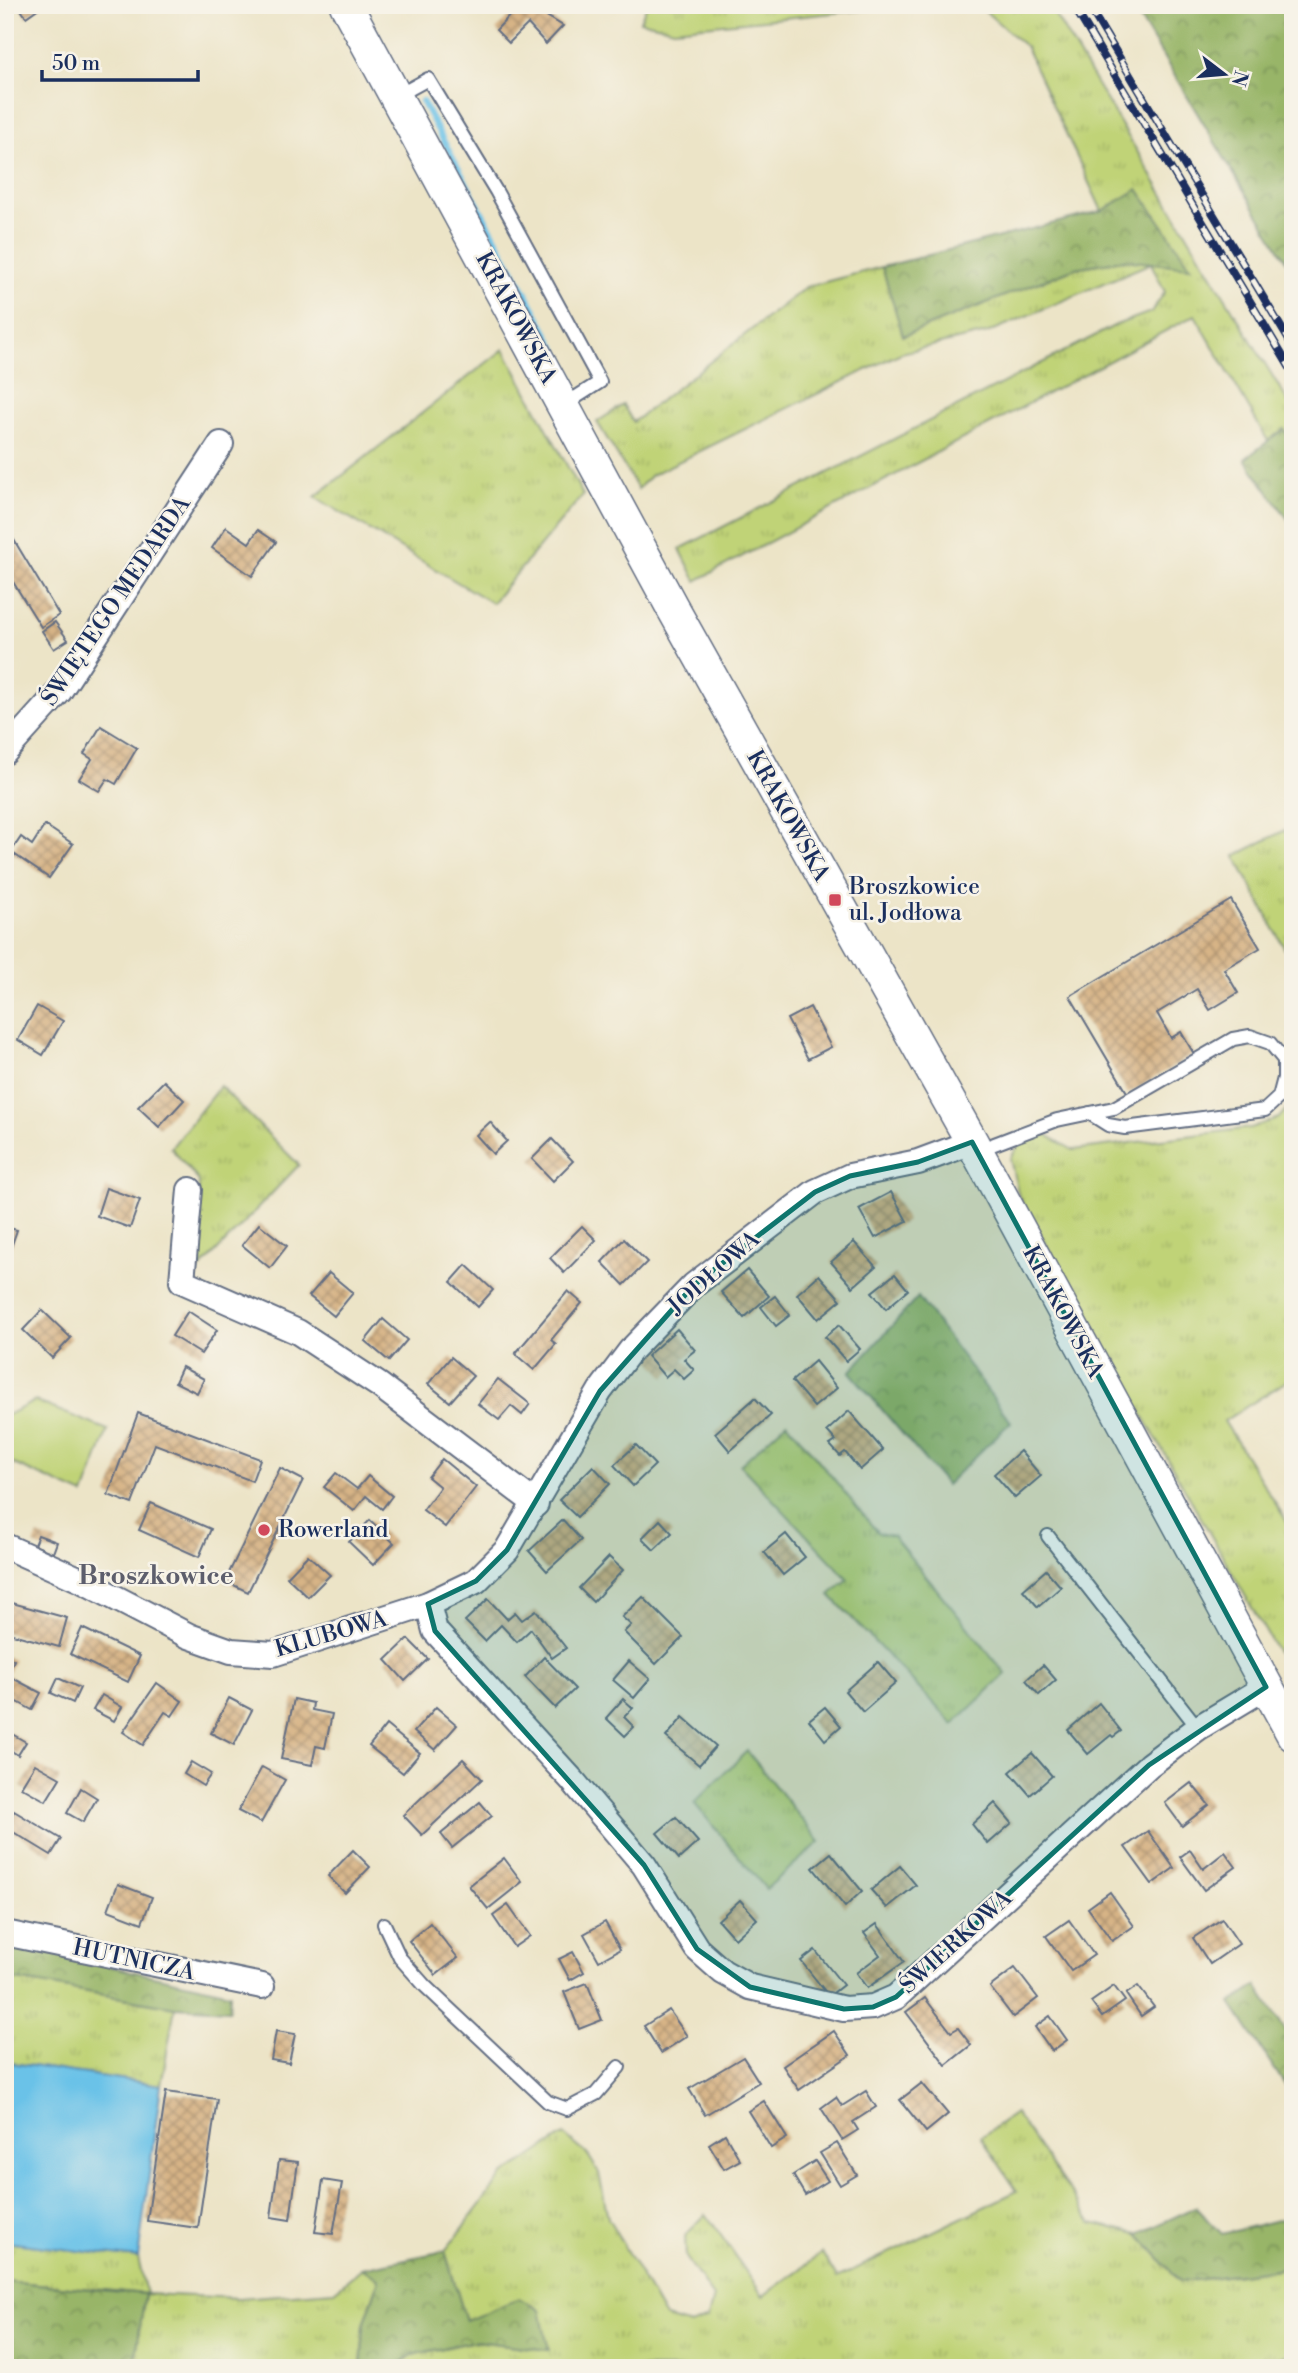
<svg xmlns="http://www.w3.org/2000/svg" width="1298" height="2373" viewBox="0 0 1298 2373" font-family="'Libre Bodoni',serif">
<defs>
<pattern id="grass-tufts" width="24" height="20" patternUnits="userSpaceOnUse" patternTransform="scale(1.75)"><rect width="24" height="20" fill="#c0d377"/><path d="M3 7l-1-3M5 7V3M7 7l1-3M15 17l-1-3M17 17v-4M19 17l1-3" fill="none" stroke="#a4b569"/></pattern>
<pattern id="forest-crowns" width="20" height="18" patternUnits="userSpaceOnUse" patternTransform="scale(1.75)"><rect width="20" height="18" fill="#98b568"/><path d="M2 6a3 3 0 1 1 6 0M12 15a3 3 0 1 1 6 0" fill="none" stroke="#7b9459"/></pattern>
<pattern id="building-cross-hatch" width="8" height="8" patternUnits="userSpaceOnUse" patternTransform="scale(1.75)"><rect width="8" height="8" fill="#d7b486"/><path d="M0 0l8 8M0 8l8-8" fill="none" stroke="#ae9371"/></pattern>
</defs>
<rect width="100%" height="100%" fill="#f7f3e8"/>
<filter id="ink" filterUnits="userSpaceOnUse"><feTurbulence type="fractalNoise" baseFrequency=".0143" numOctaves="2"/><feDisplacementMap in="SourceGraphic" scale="14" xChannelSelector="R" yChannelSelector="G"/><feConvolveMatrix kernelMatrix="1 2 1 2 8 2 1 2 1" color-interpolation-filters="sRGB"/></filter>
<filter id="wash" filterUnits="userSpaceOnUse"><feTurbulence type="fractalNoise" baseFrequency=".00686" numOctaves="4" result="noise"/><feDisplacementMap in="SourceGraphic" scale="28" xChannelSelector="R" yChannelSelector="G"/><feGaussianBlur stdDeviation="1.57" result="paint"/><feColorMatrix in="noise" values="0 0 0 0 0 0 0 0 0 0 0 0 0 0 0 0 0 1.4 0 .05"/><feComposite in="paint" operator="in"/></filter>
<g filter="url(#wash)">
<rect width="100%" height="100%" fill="#ece4c7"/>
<g fill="url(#grass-tufts)" stroke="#6e816a" stroke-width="2">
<path d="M647,5h266l-239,24 -34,-8z"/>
<path d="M971,5h78l244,405v33l-9,-14 -16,12 -73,-126 -499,266 -16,-32 436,-224 35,-13 14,-20 -14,-29 -164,70 -86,20 -250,122 -13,14 -41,-67 26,-17 10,17 173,-135 76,-20 22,69 171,-68 48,-8 67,6 -52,-76 -36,21 -76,-164 -41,-36z"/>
<path d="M504,349l79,146 -91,108 -177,-106z"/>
<path d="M1293,826v138l-58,-108z"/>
<path d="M220,1086l79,79 -105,110 5,-94 -28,-33z"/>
<path d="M1293,1101v276l-69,44 65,104 4,-2v157l-274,-483 -9,-38 13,-21 22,-4 28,16 178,-22 28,-10z"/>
<path d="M787,1422l91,111 15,3 113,138 -53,50 -123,-129 18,-16 -108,-114z"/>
<path d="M747,1751l73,91 -54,47 -72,-86z"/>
<path d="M5,1978l170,29 -14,78 -156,-23z"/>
<path d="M1015,2113l77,110 46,11 43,48 112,-15v87l-79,14h-820l18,-13 63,-14 74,9 -83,-29 -21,-70 58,-76 61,-40 24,20 11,18 9,45 57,100 26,7 17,-7 5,-21 -27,-40 -1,-21 21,-22 57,82 59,-43 15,25 180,-87 -36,-54z"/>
<path d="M5,2242l133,16 8,36 93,4 95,-7 28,-23 17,11 -15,46 -3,43h-227l11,-74 -140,-13z"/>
</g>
<g fill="url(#forest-crowns)" stroke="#5a7263" stroke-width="2">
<path d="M1132,5h161v267z"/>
<path d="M1138,189l53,78 -68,-7 -48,8 -172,68 -21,-69 220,-56z"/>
<path d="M1284,429l9,14v83l-48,-67z"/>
<path d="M918,1297l93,125 -65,63 -96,-113z"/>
<path d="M5,1943l225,50 -1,17 -54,-3 -170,-29z"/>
<path d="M1257,1986l36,56v55l-62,-94z"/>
<path d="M1196,2207l26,27 64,-16 7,-4v53l-112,15 -43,-48z"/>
<path d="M445,2251l21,70 53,-23 21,12 9,40 -74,-9 -63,14 -18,13h-33l3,-43 15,-45 -17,-12z"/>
<path d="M5,2281l140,13 -11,74h-129z"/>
</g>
<path fill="#c0d377" stroke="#6e816a" stroke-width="2" d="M35,1401l73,29 -24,65 -79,-35v-44z"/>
<path fill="#6bc2e8" stroke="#4378a3" stroke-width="2" d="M5,2062l156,23 -23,173 -133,-16z"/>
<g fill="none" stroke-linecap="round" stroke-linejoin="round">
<path stroke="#6bc2e8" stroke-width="6" d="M422,101l150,278"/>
</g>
<g id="blocks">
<g fill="url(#building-cross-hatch)">
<path d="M18,5h25l-17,12z"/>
<path d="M519,6l24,8 20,12 -17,18 -18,-20 -19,19 -13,-13z"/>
<path d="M226,527l23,16 9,-13 18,12 -24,34 -40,-28z"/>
<path d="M11,535l48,80 -18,12 -36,-58v-31z"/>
<path d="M55,622l13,18 -14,9 -12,-18z"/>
<path d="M101,726l36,22 -21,36 -9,-5 -8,12 -20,-12 13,-20 -8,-5z"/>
<path d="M45,825l28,19 -24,34 -38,-26 10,-15 11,8z"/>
<path d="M1231,900l29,48 -36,21 14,24 -28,17 -13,-21 -40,24 14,25 10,-6 13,22 -66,40 -58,-98z"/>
<path d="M37,1006l26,15 -20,34 -25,-15z"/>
<path d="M810,1007l21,40 -23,12 -21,-40z"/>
<path d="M164,1081l20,19 -25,27 -21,-20z"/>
<path d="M490,1122l17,19 -14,13 -17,-19z"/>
<path d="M552,1139l21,22 -20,20 -21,-22z"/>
<path d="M106,1188l34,12 -10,28 -33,-12z"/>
<path d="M891,1192l16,29 -32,17 -16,-29z"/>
<path d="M259,1224l28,22 -17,22 -28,-23z"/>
<path d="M582,1226l14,14 -32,33 -14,-15z"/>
<path d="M5,1227l12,3 -11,32h-1z"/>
<path d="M624,1239l23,23 -23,23 -22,-23z"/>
<path d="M854,1242l22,25 -23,20 -22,-25z"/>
<path d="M466,1265l27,25 -15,17 -27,-25z"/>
<path d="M747,1270l22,26 -25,22 -23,-26z"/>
<path d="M329,1273l24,20 -19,23 -25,-20z"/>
<path d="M895,1274l13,16 -22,19 -14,-17z"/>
<path d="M819,1275l22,25 -23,19 -21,-25z"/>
<path d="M568,1291l14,12 -31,37 5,4 -22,26 -19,-16z"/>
<path d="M775,1296l15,19 -14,11 -15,-19z"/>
<path d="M42,1310l29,28 -19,20 -29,-28z"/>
<path d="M188,1311l29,19 -16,24 -29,-18z"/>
<path d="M383,1319l24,21 -18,21 -24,-20z"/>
<path d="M839,1325l21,24 -14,12 -21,-24z"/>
<path d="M677,1329l18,21 -11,9 10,11 -10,9 -10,-10 -9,8 -18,-21z"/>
<path d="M451,1357l22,19 -23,26 -22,-18z"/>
<path d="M815,1361l22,27 -23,19 -22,-26z"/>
<path d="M182,1367l22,12 -7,14 -22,-11z"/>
<path d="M498,1379l32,25 -8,11 -11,-9 -12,14 -21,-16z"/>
<path d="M755,1398l16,17 -41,36 -15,-18z"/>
<path d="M849,1411l34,39 -23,20 -15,-18 -5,4 -10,-11 6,-4 -9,-10z"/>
<path d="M138,1413l122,46 -8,22 -97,-37 -23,60 -24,-9z"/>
<path d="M636,1445l19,20 -22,21 -19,-21z"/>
<path d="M1020,1451l21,25 -26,22 -21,-24z"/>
<path d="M442,1459l34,28 -31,40 -22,-17 17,-23 -12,-10z"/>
<path d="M593,1466l17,18 -33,33 -18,-17z"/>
<path d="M280,1468l23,12 -55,112 -23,-11z"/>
<path d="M336,1473l21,16 11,-13 24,20 -10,13 -16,-13 -12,15 -30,-24z"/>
<path d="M151,1503l60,26 -12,28 -60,-27z"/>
<path d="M370,1520l24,23 -21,22 -24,-23z"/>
<path d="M563,1520l18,20 -34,31 -18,-20z"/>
<path d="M660,1520l12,13 -18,17 -12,-12z"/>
<path d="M786,1534l19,23 -22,18 -19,-23z"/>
<path d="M38,1535l19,7 -4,11 -19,-8z"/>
<path d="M308,1555l22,20 -22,22 -21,-20z"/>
<path d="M609,1557l14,13 -30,32 -14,-14z"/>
<path d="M1046,1570l15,17 -23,20 -15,-17z"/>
<path d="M643,1597l40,40 -27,27 -32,-32 7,-7 -9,-8z"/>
<path d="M488,1599l19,20 8,-7 7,8 14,-10 30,38 -14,10 -21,-29 -14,13 -16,-17 -16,16 -20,-20z"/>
<path d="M5,1601l62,17 -8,29 -54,-15z"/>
<path d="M82,1628l58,28 -12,26 -58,-28z"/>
<path d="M408,1639l20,20 -23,22 -19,-21z"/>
<path d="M5,1656l9,4 -5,12 -4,-2z"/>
<path d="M544,1657l31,32 -20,19 -30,-31z"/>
<path d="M629,1661l21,18 -16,19 -21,-18z"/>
<path d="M878,1662l18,21 -33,29 -18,-21z"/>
<path d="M1043,1665l13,15 -17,15 -13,-15z"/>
<path d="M5,1674l36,19 -9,17 -27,-15z"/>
<path d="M58,1678l22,10 -7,15 -22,-10z"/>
<path d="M157,1683l25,18 -10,15 -7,-4 -22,33 -20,-13z"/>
<path d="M102,1695l20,12 -8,14 -21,-11z"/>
<path d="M229,1698l23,12 -18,35 -23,-12z"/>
<path d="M294,1699l19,4 -1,7 20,4 -7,34 -9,-2 -4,19 -31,-6z"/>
<path d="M623,1699l10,9 -9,9 10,10 -9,9 -19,-18z"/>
<path d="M1099,1703l22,28 -8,6 -2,-2 -23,19 -20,-24z"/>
<path d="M436,1707l21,18 -22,25 -21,-18z"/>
<path d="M825,1707l16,19 -16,14 -16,-20z"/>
<path d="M683,1717l33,29 -17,19 -33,-28z"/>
<path d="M386,1725l34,28 -17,20 -34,-27z"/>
<path d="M5,1730l21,12 -8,13 -13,-8z"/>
<path d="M1032,1753l20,23 -22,19 -20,-23z"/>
<path d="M463,1759l19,20 -60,56 -19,-20z"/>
<path d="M191,1762l20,12 -8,12 -19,-12z"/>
<path d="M35,1764l25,14 -14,23 -25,-14z"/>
<path d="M262,1767l23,13 -24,43 -23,-12z"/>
<path d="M1191,1783l18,22 -27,21 -17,-23z"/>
<path d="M81,1788l16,10 -14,24 -16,-9z"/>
<path d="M480,1802l12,14 -40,32 -11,-14z"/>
<path d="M995,1803l17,20 -24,21 -16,-20z"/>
<path d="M14,1811l47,28 -10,16 -46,-28z"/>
<path d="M676,1817l22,25 -19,17 -22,-26z"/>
<path d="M1148,1831l26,37 -22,16 -27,-37z"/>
<path d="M353,1850l17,17 -25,26 -17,-17z"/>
<path d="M1190,1850l13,19 22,-17 11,15 -32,23 -24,-33z"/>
<path d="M831,1853l31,38 -17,16 -32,-39z"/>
<path d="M504,1858l18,24 -34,27 -19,-23z"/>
<path d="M900,1866l16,19 -29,23 -16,-18z"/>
<path d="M118,1884l34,13 -10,26 -34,-13z"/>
<path d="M1110,1892l24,34 -22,15 -24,-33z"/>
<path d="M740,1900l17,19 -22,20 -17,-19z"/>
<path d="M508,1905l22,31 -16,11 -21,-31z"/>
<path d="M1222,1919l17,25 -29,20 -17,-26z"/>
<path d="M1069,1920l25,35 -23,16 -25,-35z"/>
<path d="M605,1922l15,27 -21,12 -15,-27z"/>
<path d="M430,1923l28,35 -22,17 -27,-34z"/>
<path d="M877,1924l27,38 -37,26 -11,-15 24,-18 -16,-22z"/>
<path d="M815,1950l28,35 -14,11 -28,-35z"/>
<path d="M573,1952l11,20 -14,8 -11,-21z"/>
<path d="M1015,1968l23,30 -25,19 -23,-30z"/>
<path d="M587,1983l15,37 -23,9 -15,-37z"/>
<path d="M1114,1986l11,15 -23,16 -11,-15z"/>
<path d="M1138,1986l16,21 -13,9 -15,-22z"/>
<path d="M925,1998l26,34 7,-4 13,17 -25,20 -40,-53z"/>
<path d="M669,2010l18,26 -26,17 -17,-27z"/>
<path d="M1050,2016l17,24 -15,11 -17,-24z"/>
<path d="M276,2031l19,3 -6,29 -18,-3z"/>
<path d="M834,2031l16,24 -51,35 -16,-24z"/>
<path d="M743,2057l16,25 -54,33 -16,-26z"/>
<path d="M922,2083l26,31 -22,18 -26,-32z"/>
<path d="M866,2091l10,16 -23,15 5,8 -16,10 -21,-32 15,-11 6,9z"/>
<path d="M166,2092l51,7 -19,129 -51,-7z"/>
<path d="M764,2101l23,37 -16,10 -23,-37z"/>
<path d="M725,2134l15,26 -16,9 -15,-25z"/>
<path d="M837,2143l20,32 -17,10 -20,-32z"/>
<path d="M279,2160l19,2 -8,58 -19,-3z"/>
<path d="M815,2161l13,20 -23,14 -12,-20z"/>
<path d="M323,2180l19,3 -9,51 -18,-2z"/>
</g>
</g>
</g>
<g filter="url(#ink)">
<use href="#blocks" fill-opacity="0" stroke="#646e83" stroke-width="2"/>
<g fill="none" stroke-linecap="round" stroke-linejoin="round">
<g stroke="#646e83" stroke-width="16">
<g id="service">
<path d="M397,96l31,-17 68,112 104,191 -36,23"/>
<path d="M976,1151l81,-31 57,-12 119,-69 17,-3 20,7 14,17v18l-5,19 -14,13 -140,18 -17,-3 -19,-12"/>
<path d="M1048,1536l150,192"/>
<path d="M384,1924l16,34 25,28 123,116 19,7 29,-15 23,-27"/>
</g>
</g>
<g stroke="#646e83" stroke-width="28">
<g id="minor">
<path d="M5,752l54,-60 162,-248"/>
<path d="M190,1190l-8,91 116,51 81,53 157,119"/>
<path d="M5,1546l78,35 106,55 42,15 42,3 155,-50 48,-23 31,-31 93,-159 31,-41 63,-65 121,-93 35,-16 68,-14 54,-20"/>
<path d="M428,1604l7,27 138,150 71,84 53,84 26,23 27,15 94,22 29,-2 23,-10 253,-232 49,-37 68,-41"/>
<path d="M5,1933l257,53"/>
</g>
</g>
<g stroke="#646e83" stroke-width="35">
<path id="tertiary" d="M346,5l326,602 300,535 321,593"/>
</g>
<use href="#service" stroke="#fff" stroke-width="12"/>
<use href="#minor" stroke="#fff" stroke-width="24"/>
<use href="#tertiary" stroke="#fff" stroke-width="32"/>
<g stroke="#1b2f5e" stroke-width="8">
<g id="rail">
<path d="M1073,5l220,368"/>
<path d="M1088,5l205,342"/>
</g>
</g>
<use href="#rail" stroke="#f7f3e8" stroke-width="5" stroke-dasharray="16" stroke-linecap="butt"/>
</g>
</g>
<path fill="#0f766e" fill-opacity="0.2" stroke="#0f766e" stroke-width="5" stroke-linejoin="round" d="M972,1142l294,545 -117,78 -253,232 -23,10 -29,2 -94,-22 -53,-38 -53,-84 -209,-234 -7,-27 48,-23 31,-31 93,-159 94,-106 121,-93 35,-16 68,-14z"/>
<g fill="#d1495b" stroke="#f7f3e8" stroke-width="2.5">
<rect x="828" y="893" width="14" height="14" rx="3.5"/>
<circle cx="264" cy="1530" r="7"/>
</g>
<g text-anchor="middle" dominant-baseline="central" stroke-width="5" stroke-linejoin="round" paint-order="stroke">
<g font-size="23" fill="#1b2f5e" stroke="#f7f3e8">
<text transform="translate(516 318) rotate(62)">KRAKOWSKA</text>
<text transform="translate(116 601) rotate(-56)">ŚWIĘTEGO MEDARDA</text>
<text transform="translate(788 816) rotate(61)">KRAKOWSKA</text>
<text transform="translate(714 1273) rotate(-41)">JODŁOWA</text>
<text transform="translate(1063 1312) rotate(62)">KRAKOWSKA</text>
<text transform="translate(331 1634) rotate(-16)">KLUBOWA</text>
<text transform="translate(956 1942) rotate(-42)">ŚWIERKOWA</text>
<text transform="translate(134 1960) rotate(12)">HUTNICZA</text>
</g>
<g font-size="23" fill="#1b2f5e" stroke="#f7f3e8" text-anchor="start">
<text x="849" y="887">Broszkowice<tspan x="849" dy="26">ul. Jodłowa</tspan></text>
<text x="278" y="1530">Rowerland</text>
</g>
<g font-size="26" font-weight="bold" fill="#5d5e6c" stroke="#f7f3e8">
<text x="156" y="1576">Broszkowice</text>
</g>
</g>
<rect width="1298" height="2373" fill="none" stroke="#f7f3e8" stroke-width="28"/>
<g transform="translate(1224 74) rotate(106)" stroke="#f7f3e8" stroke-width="5" paint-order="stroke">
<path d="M0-5L12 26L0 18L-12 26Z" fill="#1b2f5e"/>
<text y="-10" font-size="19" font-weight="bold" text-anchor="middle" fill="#1b2f5e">N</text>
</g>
<path d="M42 70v10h156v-10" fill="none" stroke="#1b2f5e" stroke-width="3.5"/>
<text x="52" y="70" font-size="21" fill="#1b2f5e" stroke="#f7f3e8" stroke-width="5" paint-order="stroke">50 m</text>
</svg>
